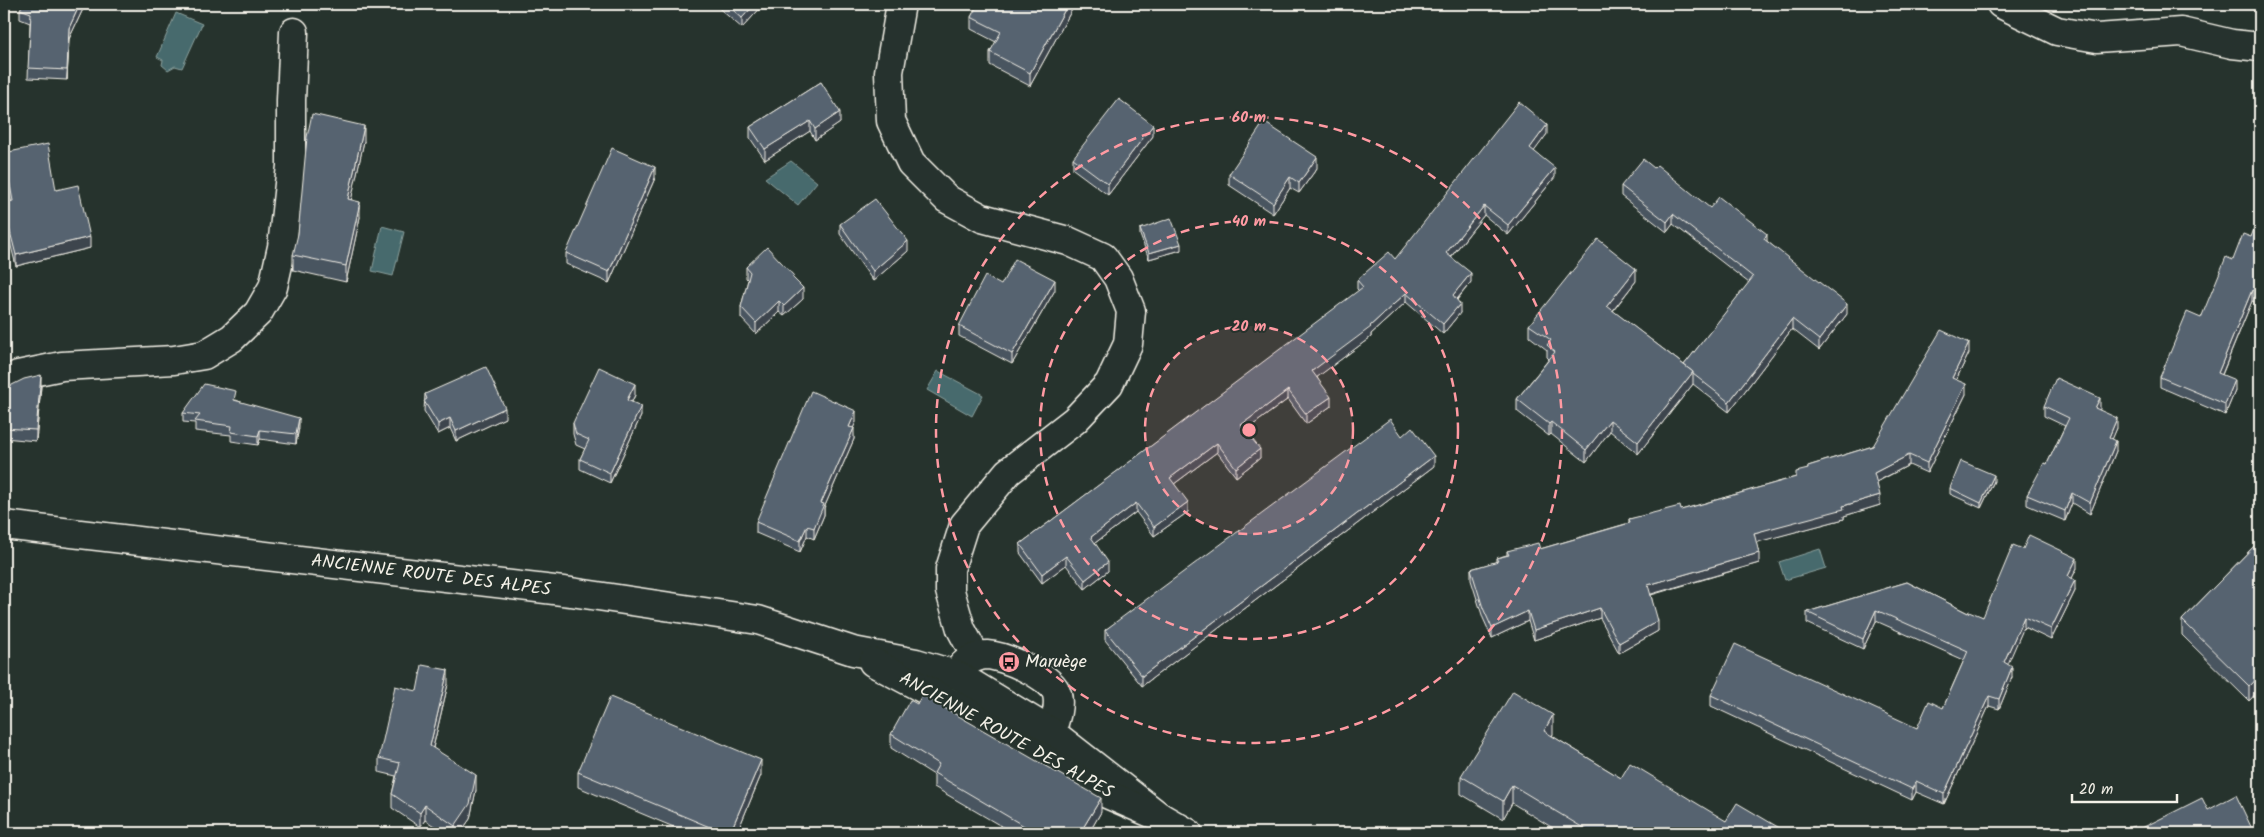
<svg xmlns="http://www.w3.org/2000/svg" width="2264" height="837" viewBox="0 0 2264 837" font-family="Kalam,sans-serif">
<rect width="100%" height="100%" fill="#26332d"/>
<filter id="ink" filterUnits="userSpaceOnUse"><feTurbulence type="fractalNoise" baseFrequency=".02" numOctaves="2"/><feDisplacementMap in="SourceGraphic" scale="10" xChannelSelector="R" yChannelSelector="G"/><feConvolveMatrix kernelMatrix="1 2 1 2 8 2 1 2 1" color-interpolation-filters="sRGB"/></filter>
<g filter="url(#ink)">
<g fill="#476b6d" stroke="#8ca19e">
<path d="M176,13l26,11 -20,44 -7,-2 -7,4 -6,-5 1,-5 -6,-3z"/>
<path d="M791,161l26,21 -19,23 -33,-27z"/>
<path d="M382,226l22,6 -11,44 -21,-5z"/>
<path d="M938,371l45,24 -11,21 -45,-26z"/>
<path d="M1820,549l6,19 -41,12 -6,-18z"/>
</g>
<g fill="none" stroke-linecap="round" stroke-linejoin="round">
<g stroke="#f4f1e8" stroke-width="31">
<g id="street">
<path d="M901,4l-12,68 2,49 20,42 36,36 35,19 86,23 35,16 15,21 13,33 -3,33 -19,40 -34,36 -67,52 -44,53 -14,44v22l11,38 15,28"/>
<path d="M2001,4l56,27 40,7 84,-6 51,12 28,3"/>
<path d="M4,383l14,-8 44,-9 112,-6 30,-5 28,-17 26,-25 15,-26 9,-40 9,-81v-66l3,-68"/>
<path d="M963,665c5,-5 16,-10 24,-10 17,1 65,21 70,39 3,13 -2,26 -6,38l-21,9"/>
</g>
</g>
<g stroke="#f4f1e8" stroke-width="31">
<g id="secondary">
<path d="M4,525l567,67 187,28 95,31 63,12 43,13 92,56 109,85"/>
<path d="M873,662l87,46 133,80 67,29 28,16"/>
</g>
</g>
<use href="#street" stroke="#26332d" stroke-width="28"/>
<use href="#secondary" stroke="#26332d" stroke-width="28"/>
</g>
<g fill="#4a5560" stroke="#f4f1e8">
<path d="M83,4v5l-14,30 -2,41 -39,-2 2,-55 -10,-4v-10z"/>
<path d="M714,4h50l-22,24z"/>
<path d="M972,4h103l-45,82 -40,-21v-13l6,-10 -25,-13v-12l6,-11z"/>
<path d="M821,82l19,41 -25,17 -5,-9 -45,29 -15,-22v-11z"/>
<path d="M1547,134l-13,17 21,26 -47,58 -24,-20 -33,42 20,25 -14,18 3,13 -17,21 -37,-32 -35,32v3l-54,40 14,29 -25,18 -18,-25 -43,32 15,27 -24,19 -19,-25 -43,32 14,28 -34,24 -18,-24 -41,31 13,28 -23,18 -19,-24 -24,18 -22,-30v-9l339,-253 -2,-2v-9l38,-21z"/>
<path d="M1153,136l-45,59 -35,-26v-11z"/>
<path d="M364,141l-13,59 9,17 -14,65 -53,-12v-15z"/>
<path d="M4,153l52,37 34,58 -74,18 -12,-48v-15l7,-2 -7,-37z"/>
<path d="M1317,168l-18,25 -9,-5 -17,26 -44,-29v-11z"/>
<path d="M655,178l-46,105 -43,-19v-11z"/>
<path d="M1621,186l89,22 57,33 80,73 -28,36 -27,-21 -63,83 -36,-28 -55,70 -28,-23 -24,31 -35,-28 -2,2 -32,-25v-12l32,-40 -2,-2v-7l-18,-14v-11l107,-44 -23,30 71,54 65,-82 -76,-59 -6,8 -46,-36z"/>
<path d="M2260,223v81l-8,-3 -30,74 13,16 -10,24 -65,-28v-10l41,-59 32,-58 18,-23 6,-6z"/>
<path d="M840,224l68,27 -35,30 -33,-47z"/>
<path d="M1140,229l41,21 -32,9 -9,-24z"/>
<path d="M746,267l48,12 9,20 -19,17 -5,-4 -23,22 -15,-16v-11l7,-27 -2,-2z"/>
<path d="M1001,285l54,5 -43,74 -53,-28v-10z"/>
<path d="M1969,353l-13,27 10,14 -39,79 -18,-8 -32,17 3,23 -36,11v3l-88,23 3,21 -108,32 7,36 -39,22 -19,-35 -66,22 -6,-19 -36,17 -9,-20 -12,-38v-11l25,-7v-4l11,-3v-4l33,-2 89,-26v-4l52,-9 115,-33 12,-8v-3l65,-20z"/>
<path d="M41,386l-5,55 -32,-3v-49z"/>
<path d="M425,394l80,24 -49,23 -6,-13 -12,6 -14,-23z"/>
<path d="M635,395l-3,7 9,14 -31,67 -30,-14v-10l5,-10 -9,-4 -3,-11v-11z"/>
<path d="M236,400l63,27 -3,17 -36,-5 -2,6 -27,-4v-6l-36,-4v-8l-12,-1v-9z"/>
<path d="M2044,406l56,3 -1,1 18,18 -5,11 4,12 -26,63 -18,-11 -7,18 -38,-16v-10l20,-31 18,-38 -21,-10z"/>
<path d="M856,422l-3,6 1,11 -30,69v7l-10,24 -7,-3 -7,16 -44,-19v-11z"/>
<path d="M1402,436l32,30 -292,220 -37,-46v-10z"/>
<path d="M1994,481l-13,27 -31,-14v-6z"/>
<path d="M2260,540v149l-11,12 -67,-66v-15z"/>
<path d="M2077,568l-5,10 3,13 -24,49 -27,-13 -17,37 5,13 -13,32 -10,-3 -45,98 -28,-12 -4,8 -201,-94v-11l206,33 26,-20 21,-48 -88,-39 -13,28 -56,-26v-11l100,-30 61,31 15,4z"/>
<path d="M448,684l-15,64 43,42 -6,29 -10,14h-15l-20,-13 -5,7 -28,-19v-14l4,-18 -17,-4v-14l38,-67z"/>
<path d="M917,704l184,108 -12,21h-76l-79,-46v-12l-43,-27v-14z"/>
<path d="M1553,734l-1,2 69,42 105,43 62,12h-227l-49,-30 -9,16 -42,-25v-18z"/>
<path d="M578,772l183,3 -24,58h-49l-110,-46z"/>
</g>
<g fill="#3c454e" stroke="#f4f1e8">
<path d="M80,4h3v5l-14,30 -2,41 2,-52z"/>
<path d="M755,4h9l-22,24v-10z"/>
<path d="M1068,4h7l-45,82v-13z"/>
<path d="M840,112v11l-25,17v-11z"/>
<path d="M810,121v10l-45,29v-11z"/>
<path d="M1153,125v11l-45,59v-11z"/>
<path d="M1547,125v9l-17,23v-9z"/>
<path d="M364,126v15l-16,74v-16z"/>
<path d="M1317,157v11l-18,25v-10z"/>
<path d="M655,167v11l-46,105v-11z"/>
<path d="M1555,168v9l-47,58v-10z"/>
<path d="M1290,177v11l-17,26v-11z"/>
<path d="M360,202v15l-14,65v-16z"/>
<path d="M1484,206v9l-38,48v-10z"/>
<path d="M1673,214v10l-6,8v-10z"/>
<path d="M1767,234v10l-3,-5z"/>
<path d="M90,237v11l-74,18v-11z"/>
<path d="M908,241v10l-35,30v-10z"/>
<path d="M1181,244v6l-32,9v-6z"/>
<path d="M1636,269v12l-29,37v-12z"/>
<path d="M1471,273v9l-18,22v-9z"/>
<path d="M1055,280v10l-43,74v-10z"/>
<path d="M803,288v11l-19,17v-10z"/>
<path d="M2252,290v11l-34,83v-11z"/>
<path d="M1406,293v9l-35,32v3l-59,44v-10l58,-45z"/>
<path d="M779,301v11l-23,22v-11z"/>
<path d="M1460,304v9l-17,21v-10z"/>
<path d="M1847,304v10l-28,36v-10z"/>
<path d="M1792,319v10l-63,83v-10z"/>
<path d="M1969,343v10l-17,35v-10z"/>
<path d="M1693,372v12l-55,70v-12z"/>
<path d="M41,375v11l-5,55v-11z"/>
<path d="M2235,380v11l-10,24v-11z"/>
<path d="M635,384v11l-8,16v-11z"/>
<path d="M1966,384v10l-39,79v-10z"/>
<path d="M1288,390v9l-47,35v-9z"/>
<path d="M1331,397v9l-25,18v-10z"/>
<path d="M2100,398v11l-5,10v-11z"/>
<path d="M641,406v10l-31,67v-10z"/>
<path d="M505,408v10l-49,23v-10z"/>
<path d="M856,411v11l-7,15v-10z"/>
<path d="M299,418v9l-3,17v-10z"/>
<path d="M450,418v10l-12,6v-10z"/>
<path d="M2117,418v10l-8,19v-10z"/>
<path d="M1610,420v11l-24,31v-12z"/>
<path d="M1551,422v12l-2,2v-12z"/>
<path d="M854,428v11l-30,69v7l-10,24v-11l7,-25z"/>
<path d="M260,430v9l-2,6v-9z"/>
<path d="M2116,441v10l-26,63v-11z"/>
<path d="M1217,443v9l-47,35v-9z"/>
<path d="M1260,449v9l-24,19v-9z"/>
<path d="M1909,455v10l-35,18v-10z"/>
<path d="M1434,456v10l-292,220v-10z"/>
<path d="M1994,475v6l-13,27v-5z"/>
<path d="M2072,493v10l-7,18v-10z"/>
<path d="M1880,495v10l-36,11v3l-90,24v-10z"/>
<path d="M1188,502v10l-34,24v-9z"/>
<path d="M1136,503v9l-45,34v-9z"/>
<path d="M807,526v10l-7,16v-11z"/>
<path d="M1759,553v10l-111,32v-10z"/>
<path d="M1066,556v9l-24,18v-9z"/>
<path d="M2077,558v10l-9,18v-10z"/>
<path d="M1108,562v9l-23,18v-9z"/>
<path d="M2075,580v11l-24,49v-11z"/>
<path d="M1600,608v10l-66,22v-10z"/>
<path d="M1876,610v11l-13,28v-10z"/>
<path d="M1528,611v10l-36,17v-10z"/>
<path d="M2024,617v10l-20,46v-11z"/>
<path d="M1658,621v10l-39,22v-10z"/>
<path d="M2012,667v10l-13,32v-10z"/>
<path d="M448,670v14l-18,76v-14z"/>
<path d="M2260,674v15l-11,12v-15z"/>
<path d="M1989,696v10l-45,98v-10z"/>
<path d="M1553,715v19l-9,15v-18z"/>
<path d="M761,760v15l-24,58h-7z"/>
<path d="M476,775v15l-6,29 -10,14h-5v-7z"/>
<path d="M1916,781v11l-4,8v-11z"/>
<path d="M1512,785v18l-9,16v-18z"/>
<path d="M1101,798v14l-12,21h-9z"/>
<path d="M425,805v15l-5,7v-14z"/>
</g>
<g fill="#566370" stroke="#f4f1e8">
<path d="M23,4h57l-11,24 -2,42 -39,-2 3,-55 -11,-4z"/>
<path d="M726,4h29l-13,14z"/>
<path d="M978,4h90l-38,69 -40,-21 11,-20 -30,-15z"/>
<path d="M821,82l19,30 -25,17 -5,-8 -45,28 -15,-22z"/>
<path d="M1119,99l34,26 -45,59 -35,-26z"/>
<path d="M1519,102l28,23 -17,23 25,20 -47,57 -24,-19 -38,47 25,20 -18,22 7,9 -17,20 -37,-31 -36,33 1,1 -59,44 19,26 -25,17 -18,-24 -47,35 19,24 -24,19 -19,-25 -47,35 18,24 -34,25 -18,-24 -45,34 17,25 -23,18 -19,-24 -24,18 -22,-30 343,-257 -6,-7 32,-28 6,7z"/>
<path d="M312,114l52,12 -16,73 12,3 -14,64 -53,-11 5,-21 9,-97z"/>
<path d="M1264,122l53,35 -18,26 -9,-6 -17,26 -44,-29z"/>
<path d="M48,144l8,46 22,-5 12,52 -74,18 -12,-47v-5l9,-2 -9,-48z"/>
<path d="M612,148l43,19 -46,105 -43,-19z"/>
<path d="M1643,159l11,9 3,-3 53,43 9,-11 48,37 -3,5 83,65 -28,36 -27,-21 -63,83 -36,-28v-2l-9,-7 69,-88 -80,-63 -6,8 -46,-36z"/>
<path d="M875,199l33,42 -35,30 -33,-47z"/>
<path d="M1171,218l10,26 -32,9 -9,-24z"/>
<path d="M2260,223v71l-8,-4 -34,83 17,7 -10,24 -65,-27 27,-65 14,6 25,-61 7,3 10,-26 8,3 3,-8 3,2z"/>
<path d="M1598,239l38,30 -29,37 86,66 -55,70 -28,-22 -24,30 -35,-28 -2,2 -32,-25 38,-47 -8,-7 4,-5 -22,-15z"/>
<path d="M767,247l27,29 -2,1 11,11 -19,18 -5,-5 -23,22 -15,-16 9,-35 -4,-5z"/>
<path d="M1015,259l40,21 -43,74 -53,-28 26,-50 16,9z"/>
<path d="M1941,330l28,13 -17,35 14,6 -39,79 -18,-8 -35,18 6,22 -37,11 1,3 -90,24 5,20 -111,32 10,36 -39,22 -19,-35 -66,22 -6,-19 -36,17 -9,-20 -12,-39 27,-8 -2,-3 13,-3 -2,-4 31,-8 2,6 90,-26 -1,-4 51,-13 1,4 115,-33v-5l12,-3v-3l65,-20z"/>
<path d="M486,367l19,41 -49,23 -6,-13 -12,6 -14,-23 3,-2 -2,-5z"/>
<path d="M599,367l36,17 -8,16 14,6 -31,67 -30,-14 9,-19 -13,-6 -3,-11z"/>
<path d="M41,375l-5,55 -32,-2v-39l20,-10z"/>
<path d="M2056,378l44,20 -5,10 22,10 -8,19 7,4 -26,62 -18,-10 -7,18 -38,-16 17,-32 3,1 22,-46 -25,-12z"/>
<path d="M204,384l32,7 -2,9 65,18 -3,16 -36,-4 -2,6 -27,-4 1,-6 -37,-5 5,-6 -17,-2z"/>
<path d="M811,391l45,20 -7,16 5,1 -33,75 3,1 -10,24 -7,-2 -7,15 -44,-19z"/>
<path d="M1390,419l12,17 10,-9 22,29 -292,220 -37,-46z"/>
<path d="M1961,461l33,14 -13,28 -31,-15z"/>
<path d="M2029,535l48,23 -9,18 7,4 -24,49 -27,-12 -20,45 8,5 -13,32 -10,-3 -45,98 -28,-13 -4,8 -201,-94 24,-51 182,84 12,-27 14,7 25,-57 -92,-41 -13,29 -56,-27 100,-30 61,31 1,-2 14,6 30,-72 10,4z"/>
<path d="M2260,540v134l-11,12 -67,-66z"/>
<path d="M422,665l26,5 -18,76 46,29 -6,29 -15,22 -30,-21 -5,8 -28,-19 8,-31 -21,-5 16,-72 22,5z"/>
<path d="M1513,691l40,24 -9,16 77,47 9,-15 96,58 11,-18 51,30h-199l1,-1 -78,-47 -9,16 -42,-25z"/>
<path d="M922,695l179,103 -21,35h-44l-102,-60 5,-9 -48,-30 19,-34 7,4z"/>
<path d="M610,697l151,63 -31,73h-6l-146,-61z"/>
<path d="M2236,795l18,38h-135l15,-7 2,5 66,-33 6,12z"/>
</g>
</g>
<circle cx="1249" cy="430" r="104" fill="#ff9aa2" fill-opacity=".12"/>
<g fill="none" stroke="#ff9aa2" stroke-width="2.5" stroke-dasharray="9 6">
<circle cx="1249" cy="430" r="104"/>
<circle cx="1249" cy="430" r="209"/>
<circle cx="1249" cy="430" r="313"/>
</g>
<defs>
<g id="bus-disc" transform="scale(1.125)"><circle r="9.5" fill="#ff9aa2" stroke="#26332d"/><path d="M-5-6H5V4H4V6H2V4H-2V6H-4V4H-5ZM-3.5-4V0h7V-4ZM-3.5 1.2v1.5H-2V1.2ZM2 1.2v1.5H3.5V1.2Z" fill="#111"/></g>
</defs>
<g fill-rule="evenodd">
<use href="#bus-disc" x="1009" y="662"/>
</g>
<g text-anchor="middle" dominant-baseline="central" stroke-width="4" stroke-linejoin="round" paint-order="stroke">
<g font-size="18" fill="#f4f1e8" stroke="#26332d">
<text transform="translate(431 576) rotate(7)">ANCIENNE ROUTE DES ALPES</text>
<text transform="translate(1006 736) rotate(29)">ANCIENNE ROUTE DES ALPES</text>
</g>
<g font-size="18" fill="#f4f1e8" stroke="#26332d" text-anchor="start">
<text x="1025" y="662">Maruège</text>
</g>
</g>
<circle cx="1249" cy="430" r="8" fill="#ff9aa2" stroke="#26332d" stroke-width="2.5"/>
<g font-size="15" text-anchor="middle" font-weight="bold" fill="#ff9aa2" stroke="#26332d" stroke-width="4" stroke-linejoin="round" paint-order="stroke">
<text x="1249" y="122">60 m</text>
<text x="1249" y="226">40 m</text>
<text x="1249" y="331">20 m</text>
</g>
<rect width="2264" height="837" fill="none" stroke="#26332d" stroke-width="20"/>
<rect x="10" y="10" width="2244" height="817" fill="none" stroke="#f4f1e8" stroke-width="2" filter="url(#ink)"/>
<path d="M2072 794v8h105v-8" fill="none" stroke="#f4f1e8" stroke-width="2.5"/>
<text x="2079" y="794" font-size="15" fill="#f4f1e8" stroke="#26332d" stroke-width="4" paint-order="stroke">20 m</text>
</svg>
